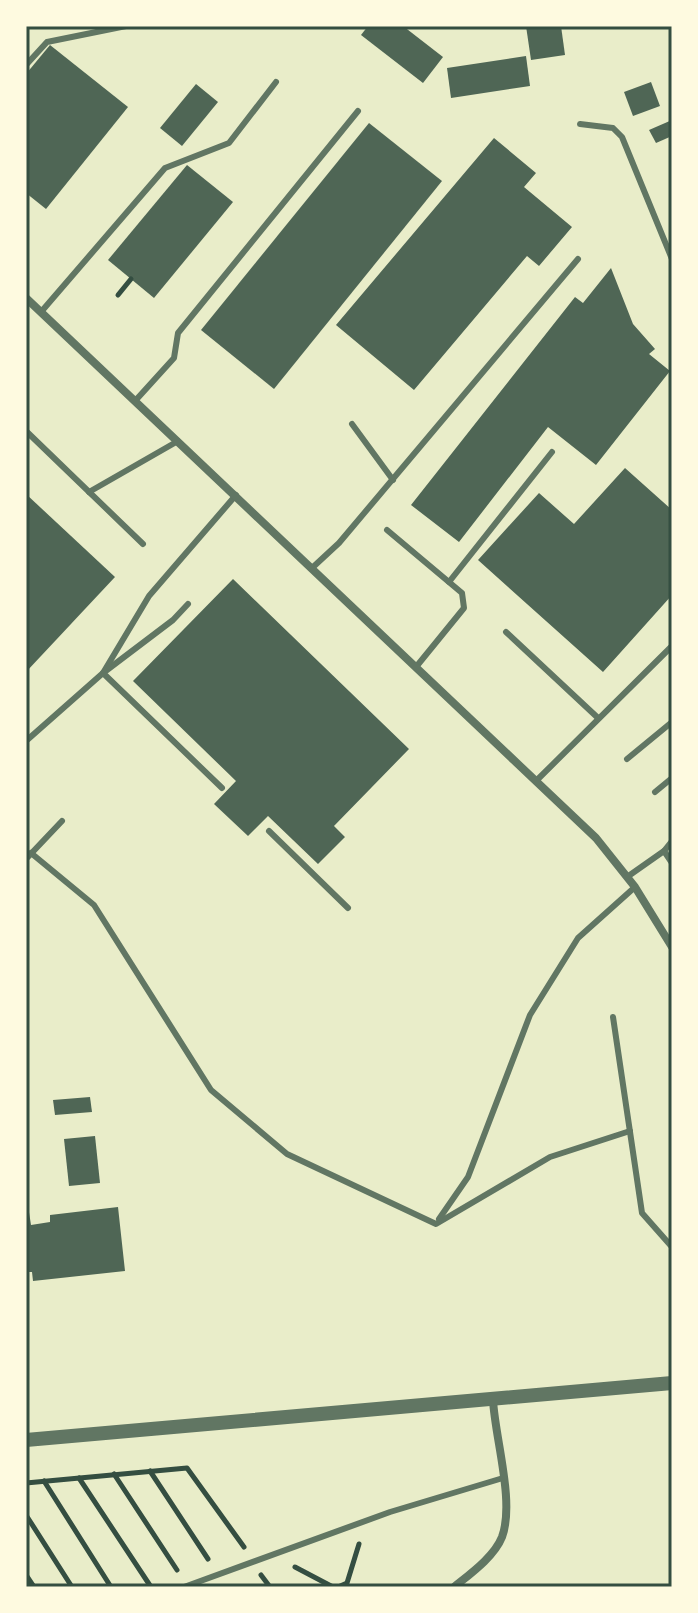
<svg xmlns="http://www.w3.org/2000/svg" width="698" height="1613" viewBox="0 0 698 1613" font-family="Jost,sans-serif">
<rect width="100%" height="100%" fill="#e9edc9"/>
<g fill="#4f6655">
<path d="M368,26h35l40,31 -20,26 -62,-48z"/>
<path d="M526,26h35l4,29 -34,5z"/>
<path d="M50,45l78,62 -82,102 -20,-16v-119z"/>
<path d="M526,56l4,30 -79,12 -4,-30z"/>
<path d="M651,82l9,24 -27,10 -9,-24z"/>
<path d="M196,84l22,18 -36,44 -22,-18z"/>
<path d="M672,120v16l-16,7 -7,-13z"/>
<path d="M369,123l73,58 -168,208 -73,-59z"/>
<path d="M494,138l42,35 -12,14 48,40 -33,39 -12,-10 -113,134 -78,-65z"/>
<path d="M187,165l46,37 -79,96 -46,-38z"/>
<path d="M611,268l22,56 22,25 -6,5 21,17 -74,94 -48,-38 -89,115 -48,-37 164,-208 8,6z"/>
<path d="M625,468l47,42v85l-69,77 -125,-112 61,-67 35,31z"/>
<path d="M26,494l89,83 -89,95z"/>
<path d="M233,579l176,170 -75,77 11,11 -27,27 -50,-48 -20,20 -34,-32 22,-23 -103,-100z"/>
<path d="M90,1097l2,15 -37,3 -2,-15z"/>
<path d="M95,1136l5,47 -31,3 -5,-47z"/>
<path d="M26,1193l5,32 19,-3v-7l68,-8 7,64 -92,10 -1,-9h-6z"/>
</g>
<g fill="none" stroke-linecap="round" stroke-linejoin="round">
<g stroke="#344e41" stroke-width="5">
<path d="M118,295l13,-16"/>
<path d="M150,1471l58,88"/>
<path d="M114,1474l63,96"/>
<path d="M79,1478l72,109"/>
<path d="M44,1481l67,106"/>
<path d="M26,1483l161,-15 57,79"/>
<path d="M26,1515l46,72"/>
<path d="M295,1567l38,20"/>
<path d="M26,1575l8,12"/>
<path d="M261,1575l9,12"/>
<path d="M338,1587l9,-4 12,-39"/>
</g>
<g stroke="#617663" stroke-width="6">
<path d="M26,65l21,-23 79,-16"/>
<path d="M580,124l33,4 9,9 50,122"/>
<path d="M41,312l124,-144 64,-25 47,-61"/>
<path d="M135,401l39,-43 4,-25 180,-222"/>
<path d="M352,424l41,56"/>
<path d="M26,431l117,113"/>
<path d="M89,492l89,-51"/>
<path d="M387,530l75,63 2,15 -48,59"/>
<path d="M312,568l27,-25 239,-284"/>
<path d="M449,582l103,-130"/>
<path d="M188,604l-15,16 -70,53 119,115"/>
<path d="M506,632l91,85"/>
<path d="M26,741l77,-68 46,-77 87,-101"/>
<path d="M627,759l45,-37"/>
<path d="M536,781l136,-135"/>
<path d="M655,792l17,-14"/>
<path d="M269,831l79,77"/>
<path d="M664,851l8,-10"/>
<path d="M31,853l63,52 117,185 76,64 149,70 114,-67 80,-26"/>
<path d="M26,859l36,-38"/>
<path d="M627,877l37,-26 8,12"/>
<path d="M613,1017l29,196 30,34"/>
<path d="M439,1219l29,-42 62,-162 48,-77 57,-51"/>
<path d="M184,1587l206,-75 113,-34"/>
</g>
<g stroke="#617663" stroke-width="8">
<path d="M26,298l570,540 39,49 37,60"/>
<path d="M454,1587c16,-13 40,-30 48,-50 13,-35 -7,-99 -9,-137"/>
</g>
<path stroke="#617663" stroke-width="14" d="M26,1440l646,-57"/>
</g>
<rect width="698" height="1613" fill="none" stroke="#fefae0" stroke-width="56"/>
<rect x="28" y="28" width="642" height="1557" fill="none" stroke="#344e41" stroke-width="3"/>
</svg>
